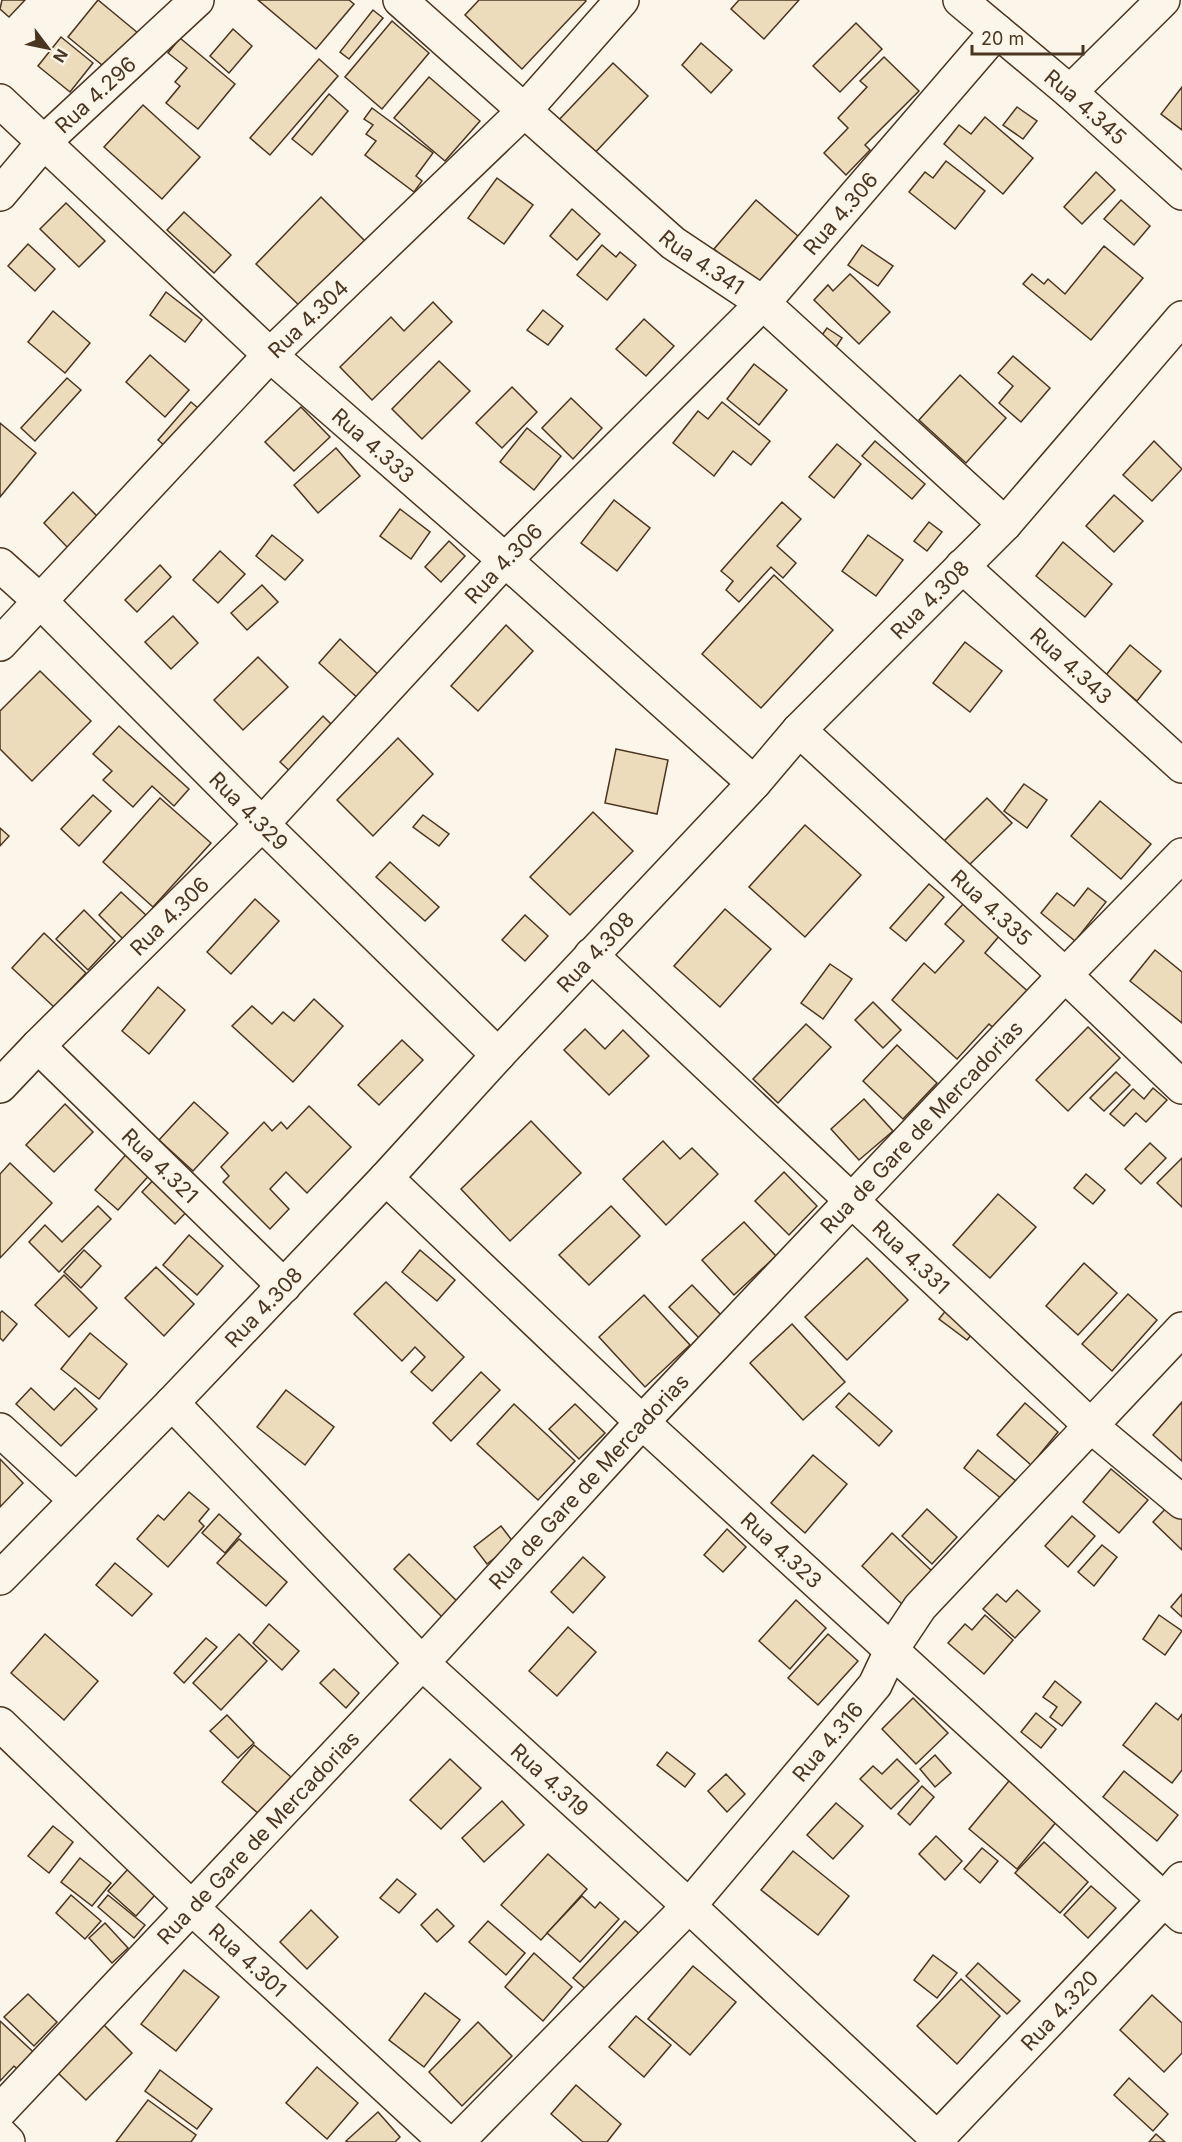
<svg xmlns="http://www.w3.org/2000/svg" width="1182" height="2142" viewBox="0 0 1182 2142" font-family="Inter,sans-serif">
<rect width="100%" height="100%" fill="#fbf6e9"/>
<g fill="#ecdcbc" stroke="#4a3520" stroke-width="1.5">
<path d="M2,0h23l-16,17 -9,-8z"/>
<path d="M98,0l40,33 -30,37 -40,-33z"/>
<path d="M258,0h91l5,4 -38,45z"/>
<path d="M479,0h106l1,1 -64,68 -57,-54z"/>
<path d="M739,0h60l-35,39 -33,-30z"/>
<path d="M373,10l10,8 -34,41 -9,-7z"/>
<path d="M392,21l37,32 -47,56 -37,-32z"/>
<path d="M856,23l26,26 -42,43 -27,-26z"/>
<path d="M233,29l19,17 -23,27 -19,-17z"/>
<path d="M61,37l32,26 -23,29 -32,-26z"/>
<path d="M180,38l55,46 -37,45 -32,-26 14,-17 -5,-4 12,-14 -19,-15z"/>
<path d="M701,43l31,27 -21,23 -29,-28z"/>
<path d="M884,57l35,34 -54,54 5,5 -24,25 -22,-22 24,-25 -10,-10 29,-31 -7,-6z"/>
<path d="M319,59l19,17 -68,79 -20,-17z"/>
<path d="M613,63l35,33 -56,60 -36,-33z"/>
<path d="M429,77l51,44 -35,40 -51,-43z"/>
<path d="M1182,87v43l-21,-16z"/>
<path d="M329,94l19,17 -36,44 -20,-16z"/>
<path d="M143,105l57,52 -38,42 -58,-52z"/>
<path d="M1017,107l20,14 -14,18 -20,-14z"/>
<path d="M372,108l61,45 -17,23 6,5 -8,11 -49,-37 11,-14 -10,-7 7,-9 -9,-6z"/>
<path d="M985,117l48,41 -30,36 -59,-50 15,-19 12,9z"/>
<path d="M946,161l39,30 -30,38 -46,-37 16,-20 8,6z"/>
<path d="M1096,172l19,18 -33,34 -18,-17z"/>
<path d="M497,178l36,27 -29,39 -36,-26z"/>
<path d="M321,197l46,46 -64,66 -47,-45z"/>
<path d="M756,200l42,36 -42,49 -42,-36z"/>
<path d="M1121,200l29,26 -16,19 -30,-26z"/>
<path d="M66,203l39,38 -26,26 -39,-38z"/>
<path d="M572,209l28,25 -23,26 -27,-24z"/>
<path d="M184,212l47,43 -17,18 -47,-43z"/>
<path d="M28,244l27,25 -20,22 -27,-25z"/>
<path d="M602,245l14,12 4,-5 16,13 -29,35 -30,-25z"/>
<path d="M862,245l31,21 -15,20 -30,-21z"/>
<path d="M1104,246l39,32 -52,62 -68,-56 9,-10 12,10 4,-5 17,15z"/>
<path d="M850,274l40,38 -31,32 -45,-44 14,-15 5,6z"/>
<path d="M166,292l36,28 -17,22 -35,-27z"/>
<path d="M433,302l19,20 -80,78 -32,-33 51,-50 13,14z"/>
<path d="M543,310l20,16 -15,19 -21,-15z"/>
<path d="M53,311l37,32 -25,30 -37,-31z"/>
<path d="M644,319l30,27 -28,30 -30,-27z"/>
<path d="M827,328l15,10 -10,15 -15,-11z"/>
<path d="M150,355l39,35 -24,27 -39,-35z"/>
<path d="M1013,356l37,32 -29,34 -22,-19 14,-17 -15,-13z"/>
<path d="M439,361l31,30 -48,48 -30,-30z"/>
<path d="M754,364l33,26 -28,35 -32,-26z"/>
<path d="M960,375l46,43 -40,45 -47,-43z"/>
<path d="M67,378l14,12 -46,51 -14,-13z"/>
<path d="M512,387l25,25 -35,36 -26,-25z"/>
<path d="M571,398l31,30 -29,31 -31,-31z"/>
<path d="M191,402l14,12 -33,38 -14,-12z"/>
<path d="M722,402l48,39 -19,24 -18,-14 -19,25 -41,-33 25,-32 10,8z"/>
<path d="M301,407l29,30 -36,34 -29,-29z"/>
<path d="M0,423l36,30 -36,44z"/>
<path d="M527,428l34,28 -27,34 -34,-28z"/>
<path d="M875,441l50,43 -13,15 -50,-43z"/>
<path d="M1154,441l28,28 -30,32 -29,-26z"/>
<path d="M837,444l24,20 -27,34 -25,-21z"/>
<path d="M336,448l24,28 -42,37 -24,-28z"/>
<path d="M73,492l26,26 -30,31 -25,-26z"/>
<path d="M1114,495l29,26 -29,31 -28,-26z"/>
<path d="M614,500l36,28 -33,43 -36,-28z"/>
<path d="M782,502l19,17 -24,27 19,17 -13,15 -12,-11 -32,35 -13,-12 7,-9 -12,-10z"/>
<path d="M400,509l30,23 -19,27 -31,-23z"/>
<path d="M929,522l13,10 -15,19 -13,-10z"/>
<path d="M272,535l31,25 -18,20 -29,-24z"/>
<path d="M868,535l35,25 -27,36 -34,-25z"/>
<path d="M449,541l16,15 -24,26 -16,-15z"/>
<path d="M1063,542l49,42 -27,33 -49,-41z"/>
<path d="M220,551l25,23 -27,29 -25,-23z"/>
<path d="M160,565l11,12 -34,35 -12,-12z"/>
<path d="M774,575l59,55 -72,78 -59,-54z"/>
<path d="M262,585l16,17 -31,28 -16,-17z"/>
<path d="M173,616l25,27 -27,26 -26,-27z"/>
<path d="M506,625l27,26 -55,60 -27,-25z"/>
<path d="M340,639l42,39 -21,23 -42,-38z"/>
<path d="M965,642l37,29 -32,41 -37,-29z"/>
<path d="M1130,645l31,26 -24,30 -31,-26z"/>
<path d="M258,657l30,30 -45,43 -29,-30z"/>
<path d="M40,671l51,50 -59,60 -32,-32v-38z"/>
<path d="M323,716l15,15 -42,46 -16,-15z"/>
<path d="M119,726l70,63 -15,17 -22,-20 -19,21 -30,-27 9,-9 -19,-17z"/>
<path d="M398,738l35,36 -60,62 -36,-36z"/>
<path d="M616,749l52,11 -11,54 -52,-11z"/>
<path d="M1024,784l23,16 -20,28 -23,-17z"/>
<path d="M93,795l18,16 -32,35 -18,-17z"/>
<path d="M160,798l51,45 -58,64 -50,-45z"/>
<path d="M987,798l25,25 -49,48 -24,-25z"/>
<path d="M1100,801l51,43 -30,35 -50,-43z"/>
<path d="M593,812l40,39 -63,64 -40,-38z"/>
<path d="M423,815l26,19 -10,12 -26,-19z"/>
<path d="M805,825l56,50 -56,62 -56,-50z"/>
<path d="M0,828l9,8 -9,10z"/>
<path d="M390,862l49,45 -14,14 -49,-44z"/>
<path d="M929,884l15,13 -38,44 -16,-13z"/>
<path d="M1088,888l18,14 -31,39 -34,-28 16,-20 17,13z"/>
<path d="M121,892l26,24 -23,24 -25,-25z"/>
<path d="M255,899l24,22 -48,53 -24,-22z"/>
<path d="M964,903l36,32 -15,18 47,42 -33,38 -10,-9 -32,35 -65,-59 32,-37 11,10 29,-32 -19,-17z"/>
<path d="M725,909l46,40 -51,58 -46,-41z"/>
<path d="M84,910l31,31 -27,29 -32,-31z"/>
<path d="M525,915l23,21 -23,25 -23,-21z"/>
<path d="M44,933l42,40 -32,34 -42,-39z"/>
<path d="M1155,950l27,22v51l-52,-42z"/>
<path d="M830,964l22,15 -29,40 -22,-16z"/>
<path d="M158,987l27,23 -36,44 -27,-23z"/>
<path d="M314,999l29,27 -50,56 -61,-56 20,-20 20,18 11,-12 11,9z"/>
<path d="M873,1002l28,28 -18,18 -28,-28z"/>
<path d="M806,1024l25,23 -53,56 -25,-24z"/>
<path d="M1088,1027l32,31 -52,53 -32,-31z"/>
<path d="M585,1029l20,20 18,-19 26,26 -40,39 -45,-45z"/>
<path d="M402,1040l21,20 -44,45 -21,-20z"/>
<path d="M897,1045l40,38 -34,36 -40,-38z"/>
<path d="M1116,1072l14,13 -26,26 -14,-13z"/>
<path d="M1153,1088l14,12 -21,22 -10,-9 -12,13 -14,-12 23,-25 11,10z"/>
<path d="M864,1099l29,32 -34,29 -28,-31z"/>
<path d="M194,1102l34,31 -35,38 -34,-31z"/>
<path d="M65,1104l28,28 -39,40 -28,-27z"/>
<path d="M309,1106l42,41 -44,46 -21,-21 -16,17 19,20 -19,20 -47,-47 6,-6 -8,-9 43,-45 8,9 9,-9 6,7z"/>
<path d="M531,1121l50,52 -71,68 -49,-52z"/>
<path d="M663,1141l17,18 12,-11 26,26 -52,51 -43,-46z"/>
<path d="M1150,1143l16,15 -25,26 -16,-15z"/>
<path d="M130,1150l23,21 -35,39 -23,-20z"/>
<path d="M1182,1158v49l-25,-24z"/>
<path d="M10,1163l42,40 -52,55v-84z"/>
<path d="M784,1172l33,34 -28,29 -34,-34z"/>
<path d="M159,1174l33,32 -17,18 -33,-32z"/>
<path d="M1086,1174l19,16 -12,14 -19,-16z"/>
<path d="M998,1194l38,33 -46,51 -37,-33z"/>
<path d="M98,1206l13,13 -52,53 -30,-30 16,-17 17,17z"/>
<path d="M611,1206l29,30 -51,49 -30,-30z"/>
<path d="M744,1222l32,34 -42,39 -32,-35z"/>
<path d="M189,1235l34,31 -26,29 -34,-30z"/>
<path d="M84,1250l17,16 -20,22 -17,-16z"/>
<path d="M420,1250l35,30 -18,21 -35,-29z"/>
<path d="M867,1258l41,42 -61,60 -42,-43z"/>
<path d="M1084,1263l33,30 -39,42 -32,-29z"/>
<path d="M156,1267l38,37 -30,32 -39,-38z"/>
<path d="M64,1275l33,33 -28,29 -34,-32z"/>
<path d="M386,1282l78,75 -32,34 -21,-19 14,-15 -10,-10 -13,14 -48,-47z"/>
<path d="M692,1285l30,31 -23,22 -30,-31z"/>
<path d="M1128,1294l29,26 -45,51 -30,-27z"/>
<path d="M644,1295l46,50 -45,42 -46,-50z"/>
<path d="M951,1304l28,22 -12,14 -28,-21z"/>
<path d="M2,1311l15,13 -14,17 -3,-3v-25z"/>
<path d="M792,1324l53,58 -42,38 -53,-57z"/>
<path d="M90,1333l37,31 -28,35 -38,-30z"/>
<path d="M481,1372l19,18 -49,51 -18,-18z"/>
<path d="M31,1388l23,22 21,-22 22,21 -36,37 -45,-42z"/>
<path d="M286,1390l48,37 -29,38 -48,-38z"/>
<path d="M849,1393l43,38 -13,15 -43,-39z"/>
<path d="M1182,1402v59l-29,-26z"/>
<path d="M1025,1403l33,29 -27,33 -34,-30z"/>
<path d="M514,1404l61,57 -37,39 -61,-56z"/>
<path d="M575,1404l30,29 -26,26 -30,-30z"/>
<path d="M978,1450l39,32 -14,18 -39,-32z"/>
<path d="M813,1455l34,29 -42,49 -34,-30z"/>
<path d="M0,1459l23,24 -23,24z"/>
<path d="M1111,1469l37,31 -29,33 -36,-31z"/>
<path d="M189,1492l20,17 -10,12 5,5 -36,41 -31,-28 21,-24 6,5z"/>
<path d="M1169,1505l13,13v32l-29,-28z"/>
<path d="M927,1509l30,28 -25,27 -30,-28z"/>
<path d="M219,1514l22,20 -16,19 -23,-20z"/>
<path d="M1072,1516l23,20 -27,31 -23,-21z"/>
<path d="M501,1526l13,17 -27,21 -13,-17z"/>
<path d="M727,1529l19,18 -23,25 -19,-17z"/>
<path d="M892,1533l42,40 -30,33 -42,-40z"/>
<path d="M239,1539l48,43 -21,24 -49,-43z"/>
<path d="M1102,1545l15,12 -23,29 -16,-14z"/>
<path d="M409,1554l54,53 -15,16 -54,-54z"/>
<path d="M583,1557l22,20 -32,36 -22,-21z"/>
<path d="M115,1563l37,31 -20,22 -36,-31z"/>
<path d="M1017,1590l23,21 -25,27 -32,-29 14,-15 9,8z"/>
<path d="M1182,1594v23l-11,-10z"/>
<path d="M796,1600l30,28 -36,41 -31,-28z"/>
<path d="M985,1615l28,25 -29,34 -36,-31 17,-19 7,6z"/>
<path d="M1159,1615l23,16 -17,24 -22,-16z"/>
<path d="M269,1624l30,27 -17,19 -29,-27z"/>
<path d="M568,1627l28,25 -39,44 -28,-25z"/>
<path d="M45,1634l53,47 -34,39 -53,-47z"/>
<path d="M239,1634l28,27 -46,49 -28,-27z"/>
<path d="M828,1634l30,27 -40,44 -30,-27z"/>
<path d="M206,1638l11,9 -33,36 -10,-10z"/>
<path d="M334,1669l25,24 -13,15 -26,-25z"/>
<path d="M1055,1681l26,21 -19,24 -12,-9 7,-10 -14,-10z"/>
<path d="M913,1698l35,35 -32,31 -34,-35z"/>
<path d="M1156,1703l22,17 4,-6v56l-10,13 -49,-38z"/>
<path d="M1036,1713l20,16 -15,19 -20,-16z"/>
<path d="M227,1715l27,28 -16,15 -28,-27z"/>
<path d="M254,1745l37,32 -32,37 -37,-32z"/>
<path d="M667,1752l28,22 -10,13 -28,-22z"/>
<path d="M935,1755l16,18 -16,14 -15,-18z"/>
<path d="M450,1759l31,29 -40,41 -31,-29z"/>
<path d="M897,1759l22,22 -28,28 -31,-30 13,-13 9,8z"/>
<path d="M1124,1771l54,44 -21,26 -54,-44z"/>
<path d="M726,1774l19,20 -18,18 -19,-21z"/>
<path d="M1014,1775l48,40 -45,54 -48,-40z"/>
<path d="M922,1786l12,11 -24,28 -12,-11z"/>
<path d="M502,1801l22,24 -40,37 -22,-24z"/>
<path d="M836,1803l27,23 -30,33 -26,-24z"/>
<path d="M53,1826l20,16 -24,31 -21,-17z"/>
<path d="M936,1836l26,25 -17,19 -26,-26z"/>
<path d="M1044,1842l44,40 -28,31 -45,-40z"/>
<path d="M982,1848l16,13 -18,22 -16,-14z"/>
<path d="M793,1851l56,45 -31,39 -57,-45z"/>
<path d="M548,1854l39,35 -46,51 -40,-35z"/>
<path d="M80,1858l31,25 -19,23 -31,-24z"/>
<path d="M128,1869l27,26 -19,21 -28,-25z"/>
<path d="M397,1879l19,15 -17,19 -19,-15z"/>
<path d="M1091,1886l25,22 -28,30 -24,-23z"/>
<path d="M71,1895l30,26 -16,18 -29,-26z"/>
<path d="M108,1895l37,30 -11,13 -36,-31z"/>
<path d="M582,1896l13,12 5,-6 19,17 -39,43 -33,-29z"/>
<path d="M437,1909l17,17 -17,16 -16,-17z"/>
<path d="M311,1910l27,27 -31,32 -27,-27z"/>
<path d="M488,1921l37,32 -19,22 -37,-33z"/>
<path d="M625,1921l16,14 -52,57 -16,-14z"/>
<path d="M105,1923l23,25 -16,15 -23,-25z"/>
<path d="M534,1953l38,34 -29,34 -38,-34z"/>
<path d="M933,1955l24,18 -20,25 -23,-18z"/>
<path d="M978,1963l42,38 -13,13 -41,-38z"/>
<path d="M693,1966l43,36 -46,53 -42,-36z"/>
<path d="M184,1970l35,27 -43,54 -35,-27z"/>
<path d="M961,1979l39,37 -43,48 -40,-38z"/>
<path d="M425,1993l35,27 -36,47 -35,-27z"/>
<path d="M28,1994l29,28 -23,24 -30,-29z"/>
<path d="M1152,1995l30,28v30l-18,19 -44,-42z"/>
<path d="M636,2016l35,29 -27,32 -35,-30z"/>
<path d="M0,2021l42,39 -16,18 -12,-12 -14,15z"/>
<path d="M478,2022l34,34 -50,50 -33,-34z"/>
<path d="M104,2025l28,28 -46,47 -28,-27z"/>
<path d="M317,2067l41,36 -31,36 -41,-36z"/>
<path d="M160,2070l52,39 -15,20 -52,-38z"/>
<path d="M1129,2078l39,36 -15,17 -39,-36z"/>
<path d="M576,2085l45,39 -14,18h-24l-32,-28z"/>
<path d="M148,2100l48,35 -5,7h-75z"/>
<path d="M378,2112l22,25 -5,5h-47l-2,-1z"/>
<path d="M1156,2134l9,8h-16z"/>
</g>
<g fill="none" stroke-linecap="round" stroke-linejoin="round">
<g stroke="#4a3520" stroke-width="36">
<g id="minor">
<path id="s1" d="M400,0l273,243 90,60 242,221"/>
<path id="s2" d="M960,0l110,92 112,101"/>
<path d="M1070,92l93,-92"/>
<path id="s3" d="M0,101l270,254 235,205 249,223"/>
<path id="s4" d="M0,194l44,-52 153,-142"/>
<path id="s5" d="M0,565l40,36 222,223 236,231"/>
<path id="s6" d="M962,566l220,200"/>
<path id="s7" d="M0,644l270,-289 254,-244 98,-111"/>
<path id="s8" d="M799,730l266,245 117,112"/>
<path id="s9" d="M591,955l500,471 91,76"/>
<path id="s10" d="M38,1046l246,240"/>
<path id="s11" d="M0,1086l38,-40 224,-222 243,-264 258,-257 234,-272"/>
<path id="s12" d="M386,1178l256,244 540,494"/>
<path id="s13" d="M172,1403l250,260 267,243 252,236"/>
<path d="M0,1430l76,70"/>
<path id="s14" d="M0,1578l172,-175 214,-225 112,-123 256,-272 45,-53 206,-206 177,-206"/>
<path id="s15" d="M0,1724l192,184 254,234"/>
<path id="s16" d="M0,2111l422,-448 220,-241 423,-447 117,-120"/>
<path d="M0,2134l8,8"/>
<path id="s17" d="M457,2142l232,-236 186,-221 17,-36 28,-42 262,-278"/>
<path id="s18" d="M934,2142l230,-242 18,-21"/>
</g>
</g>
<use href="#minor" stroke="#fbf6e9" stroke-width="33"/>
</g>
<g text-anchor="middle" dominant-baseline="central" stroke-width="4.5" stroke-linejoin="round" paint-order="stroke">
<g font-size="21" fill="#4a3520" stroke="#fbf6e9">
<text stroke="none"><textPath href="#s4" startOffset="138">Rua 4.296</textPath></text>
<text stroke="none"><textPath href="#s2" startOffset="165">Rua 4.345</textPath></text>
<text stroke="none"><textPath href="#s11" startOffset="1212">Rua 4.306</textPath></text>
<text stroke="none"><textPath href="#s1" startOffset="400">Rua 4.341</textPath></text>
<text stroke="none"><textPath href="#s7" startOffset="448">Rua 4.304</textPath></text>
<text stroke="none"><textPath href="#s3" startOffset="508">Rua 4.333</textPath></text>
<text stroke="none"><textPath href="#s11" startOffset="726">Rua 4.306</textPath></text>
<text stroke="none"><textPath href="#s14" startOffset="1350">Rua 4.308</textPath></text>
<text stroke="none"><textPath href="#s6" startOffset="148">Rua 4.343</textPath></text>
<text stroke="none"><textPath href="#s5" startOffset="350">Rua 4.329</textPath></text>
<text stroke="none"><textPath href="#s8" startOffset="262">Rua 4.335</textPath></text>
<text stroke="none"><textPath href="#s11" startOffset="240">Rua 4.306</textPath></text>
<text stroke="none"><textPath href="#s14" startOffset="864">Rua 4.308</textPath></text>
<text stroke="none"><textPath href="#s16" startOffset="1348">Rua de Gare de Mercadorias</textPath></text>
<text stroke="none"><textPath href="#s10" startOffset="171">Rua 4.321</textPath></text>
<text stroke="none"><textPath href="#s9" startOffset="440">Rua 4.331</textPath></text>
<text stroke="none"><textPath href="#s14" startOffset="378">Rua 4.308</textPath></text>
<text stroke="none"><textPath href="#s16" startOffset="862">Rua de Gare de Mercadorias</textPath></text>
<text stroke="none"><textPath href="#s12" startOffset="543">Rua 4.323</textPath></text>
<text stroke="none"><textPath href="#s17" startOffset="546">Rua 4.316</textPath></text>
<text stroke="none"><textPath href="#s13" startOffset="534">Rua 4.319</textPath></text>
<text stroke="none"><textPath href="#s16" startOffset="376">Rua de Gare de Mercadorias</textPath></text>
<text stroke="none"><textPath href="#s15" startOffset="342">Rua 4.301</textPath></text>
<text stroke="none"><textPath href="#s18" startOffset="182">Rua 4.320</textPath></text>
</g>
</g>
<g transform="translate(48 48) rotate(122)" stroke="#fbf6e9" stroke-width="4.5" paint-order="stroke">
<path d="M0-4.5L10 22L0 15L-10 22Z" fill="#4a3520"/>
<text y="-9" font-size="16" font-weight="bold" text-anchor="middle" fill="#4a3520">N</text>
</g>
<path d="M972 45v9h111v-9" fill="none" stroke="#4a3520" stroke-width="3"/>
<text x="981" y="45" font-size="18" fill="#4a3520" stroke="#fbf6e9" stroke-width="4.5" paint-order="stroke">20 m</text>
</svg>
